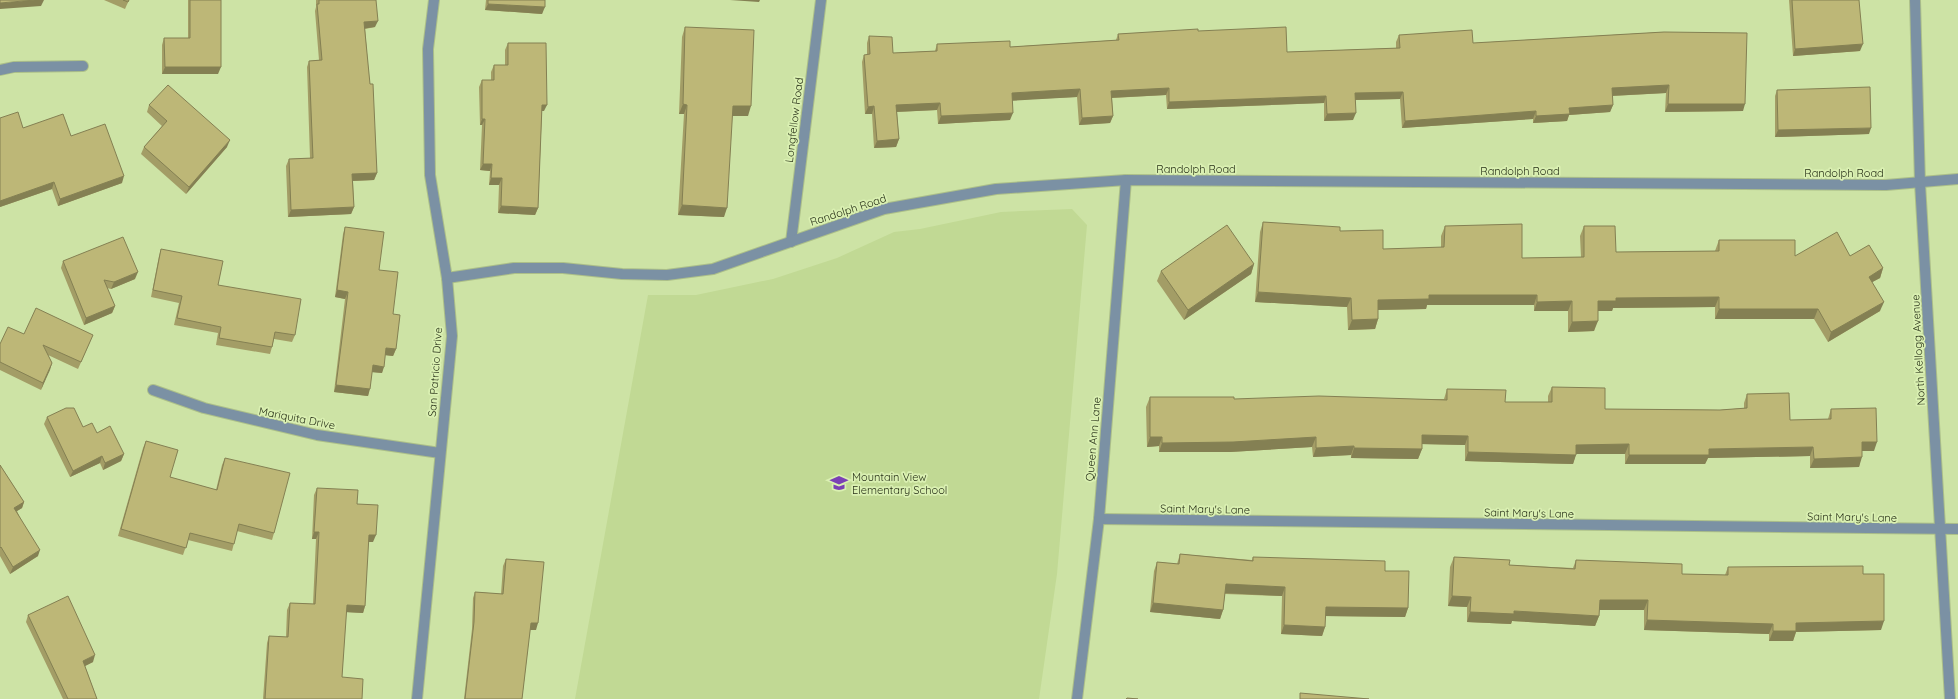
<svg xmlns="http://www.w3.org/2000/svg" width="1958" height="699" viewBox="0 0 1958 699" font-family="Quicksand,sans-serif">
<rect width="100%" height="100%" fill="#cde3a5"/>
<path fill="#c1d994" d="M1072,209l15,16 -30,349 -18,125h-464l73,-404h48l77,-16 64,-21 57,-26 26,-3 81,-17z"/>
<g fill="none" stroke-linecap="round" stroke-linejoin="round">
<g stroke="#acbf89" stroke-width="12">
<g id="street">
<path d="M1915,0l5,183 30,516"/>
<path d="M0,70l14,-3 69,-1"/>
<path d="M791,242l30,-242"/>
<path d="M447,278l67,-10h49l59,6 45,1 46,-6 171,-60 112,-20 130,-9 760,5 72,-6"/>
<path d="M153,390l51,18 113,27 123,18"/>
<path d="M1099,519l859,10"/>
<path d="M417,699l35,-363 -5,-58 -17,-103 -2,-126 6,-49"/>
<path d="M1077,699l22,-180 27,-339"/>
</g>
</g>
<use href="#street" stroke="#7b91a4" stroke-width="10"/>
</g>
<g fill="#a39d66">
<path d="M104,0h25l-4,9z"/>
<path d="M188,0h33l-3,74h-56v-29l2,-7h24z"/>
<path d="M316,0h60l-1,27 -10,2 12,144 -3,7 -21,1 1,26 -3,7 -63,3 -2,-51 3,-7 21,-1 -3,-91 2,-6 10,-1 -4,-49 1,-4z"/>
<path d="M486,0h59l-3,14 -57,-4z"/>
<path d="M1789,0h70l1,51 -67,5z"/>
<path d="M685,27l63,89h-16l-8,101 -46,-2 6,-101h-5l3,-77z"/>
<path d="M1198,31l89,21 109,-4v-6l3,-7 74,8 191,-11 79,79 -78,1 1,-19 -54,3 1,9 -3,7 -41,3 -2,6 -34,2v-4l-131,9 -2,-29 -45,1 -2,20 -29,1v-18l-157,6 -1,-14 -54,3 1,18 -3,7 -31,2 -2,-28 -65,3 -2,20 -72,4 -1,-14 -40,2 2,27 -3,8 -22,1 -2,-34h-7l-3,-52 2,-7h3v-12l2,-7 24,17 42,-2 2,-7 73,3 106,-7 2,-6z"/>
<path d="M508,43l36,68h-2l-4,97 -3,7 -37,-2 1,-28h-10l1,-14 -10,-1 2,-45h-2l-1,-38 3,-7h9v-8l3,-7h11v-15z"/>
<path d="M1777,90l92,44 -94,3v-41z"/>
<path d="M149,105l78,42 -41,47 -45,-40 3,-7 18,-21 -15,-14z"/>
<path d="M0,118l23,10 48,8 51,47 -64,23 -6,-17 -52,18z"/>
<path d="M1263,222l77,9 43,18 58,-1v-12l4,-10 77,32 59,-1 -1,-21 4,-10 32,26 99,-1 4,-11 76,16h55l33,12 -3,10 -8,4 8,29 -52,31 -14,-23h-99v-12l-102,1 -1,3h-14l-4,20 -26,1v-21h-34v-6h-107l-1,4 -48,1v9l-3,10 -27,1 -1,-23 -92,-5 5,-70z"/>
<path d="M345,227l34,43 14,44 3,35 -3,7 -8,-1 -3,18 -10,-1 -4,24 -34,-4 11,-93 -10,-2 8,-63z"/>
<path d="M161,249l134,86 -3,7 -18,-3 -2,8 -2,7 -54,-9 2,-12 -44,-8 5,-22 -28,-6 8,-41z"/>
<path d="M63,261l72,18 -24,10 -4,-1 8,18 -3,7 -28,12 -23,-57z"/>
<path d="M1254,264l-3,10 -67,46 -27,-39 4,-10z"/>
<path d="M24,334l66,8 -12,27 -30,-14 4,8 -11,27 -41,-20v-26z"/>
<path d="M1552,387l53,22 115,1 24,-2v-5l3,-9 43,26 38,-1 3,-10 43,42h-12l-3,16 -49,1v-12l-102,2 -3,6h-80v-10h-49l-3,10 -108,-3v-16l-43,-1v5l-4,10 -67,-1v-3l-38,2 -1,-10 -82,5h-71v-6l-12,1 -1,-40 4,-10 84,2h210l3,-10 58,13h43v-6z"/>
<path d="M47,417l36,10 14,6 27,21 -3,7 -18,9 -3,-7 -30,14 -26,-53z"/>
<path d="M146,441l24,36 46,13 6,-25 3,-7 49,75 -2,7 -35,-9 -5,20 -44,-11 -5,15 -65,-19 25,-88z"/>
<path d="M0,465l24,37 -2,6 -5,3 21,45 -28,18 -10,-18z"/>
<path d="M317,488l40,16 16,38h-5l-3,64 -2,7 -17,-1 -4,65 20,22h-99l4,-56 2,-7 17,1 1,-27 3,-7 23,1 3,-65h-4l2,-44z"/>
<path d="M1180,554l72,6 1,-3 132,14 23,37 -3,9 -80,-1v11l-3,9 -41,-2 1,-38 -57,-2 -2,16 -3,9 -70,-7 4,-41 3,-9 20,2z"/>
<path d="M1454,557l55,8 64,3 3,-8 106,14 43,1 3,-8 135,7 18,56 -85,2 -3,9h-24v-7l-125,-4v-20h-45v6l-4,10 -83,-5 -1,3 -44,-2v-15l-19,-1 2,-39z"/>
<path d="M506,559l30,71h-6l-8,69h-58l8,-70 1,-31 2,-6 26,2 2,-28z"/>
<path d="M28,615l65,47 -8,4 12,33h-34l-37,-77z"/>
</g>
<g fill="#848053">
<path d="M35,0h9l-3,6 -41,3v-6z"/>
<path d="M730,0h30l-1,2z"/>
<path d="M488,4l57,3 -3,7 -57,-4z"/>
<path d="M378,21l-3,6 -14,2 3,-7z"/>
<path d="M1863,44l-3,7 -67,5 2,-7z"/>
<path d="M165,67h56l-3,7h-56z"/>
<path d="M1669,85l-3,8 -57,3 3,-8z"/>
<path d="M1169,88l-3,7 -58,3 3,-7z"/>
<path d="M1080,89l-3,8 -68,4 3,-8z"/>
<path d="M1403,92l-3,7 -47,1 2,-7z"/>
<path d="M1326,96l-2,7 -157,6 2,-7z"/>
<path d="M940,103l-3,7 -43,2 2,-7z"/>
<path d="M683,104l4,1 -3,9h-5z"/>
<path d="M1668,104h77l-2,7 -78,1z"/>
<path d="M542,105h5l-3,6h-4z"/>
<path d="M1613,105l-3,7 -41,3 -2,6 -34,2 3,-7 33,-8z"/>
<path d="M733,106h18l-3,10h-19z"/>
<path d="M874,106l-2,8h-7l3,-7z"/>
<path d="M1536,111l-3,8 -131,9 3,-7z"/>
<path d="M1013,113l-3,7 -72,4 3,-8z"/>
<path d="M1356,113l-3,7 -29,1 3,-7z"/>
<path d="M1113,116l-3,7 -31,2 3,-7z"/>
<path d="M482,119h3l-3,6h-2z"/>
<path d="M1871,128l-2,6 -94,3 3,-7z"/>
<path d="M899,139l-3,8 -22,1 3,-7z"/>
<path d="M230,140l-3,7 -41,47 3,-7z"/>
<path d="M483,164h9l-2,7 -10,-1z"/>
<path d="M377,173l-3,7 -24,1 2,-7z"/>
<path d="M124,176l-2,7 -64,23 2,-7z"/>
<path d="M491,178h11l-3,7h-10z"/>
<path d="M54,182l-2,7 -52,18v-6z"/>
<path d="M682,205l45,3 -3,9 -46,-2z"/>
<path d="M501,206l37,2 -3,7 -37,-2z"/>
<path d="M354,207l-3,7 -63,3 3,-7z"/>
<path d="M1254,264l-3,10 -67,46 4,-10z"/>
<path d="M1883,268l-3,10 -15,8 4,-9z"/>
<path d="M138,272l-3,7 -24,10 3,-7z"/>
<path d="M337,290l11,2 -3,7 -10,-2z"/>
<path d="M1258,292l93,6 -4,9 -92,-5z"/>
<path d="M1429,295h108l-3,10h-107l-1,4 -51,1 3,-10z"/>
<path d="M1719,297l-4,10 -102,1 -1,3h-18l4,-10 18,-3z"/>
<path d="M1572,301l-4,10h-34l3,-9z"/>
<path d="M1884,302l-4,9 -52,31 3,-10z"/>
<path d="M115,306l-3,7 -28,12 2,-7z"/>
<path d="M1719,309h99l-4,10h-99z"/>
<path d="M1378,319l-3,10 -27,1 4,-10z"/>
<path d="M1598,321l-4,10 -26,1 4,-10z"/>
<path d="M386,348l10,1 -3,7 -9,-1z"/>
<path d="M52,363l-2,7 -9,20 2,-7z"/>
<path d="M373,365l11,2 -2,6 -11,-1z"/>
<path d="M336,385l34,4 -2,7 -34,-4z"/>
<path d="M1422,435l46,1 -3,9 -46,-1z"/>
<path d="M1150,437h12l-3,9 -12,1z"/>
<path d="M1316,437l-4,10 -82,5h-71l3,-9z"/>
<path d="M1862,442h15l-3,9h-15z"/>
<path d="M1629,444l-4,10h-52l3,-9z"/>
<path d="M1354,446l-3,9 -38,2 3,-9z"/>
<path d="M1813,447l-3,9 -102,2 -3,6h-80l4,-9 80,-6z"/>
<path d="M1354,448l68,1 -4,10 -67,-1z"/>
<path d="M1468,452l108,3 -3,9 -108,-3z"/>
<path d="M124,454l-3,7 -18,9 2,-7z"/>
<path d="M102,456l-2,7 -30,14 3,-6z"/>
<path d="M1862,457l-3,10 -49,1 4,-9z"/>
<path d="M24,502l-2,6 -10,6 2,-6z"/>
<path d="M314,532h5l-3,7h-4z"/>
<path d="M369,535h7l-3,7h-7z"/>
<path d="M40,550l-2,6 -28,18 3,-7z"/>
<path d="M1226,584l59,3 -3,9 -60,-3z"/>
<path d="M1452,596l19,1 -4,10 -19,-1z"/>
<path d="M1600,600h48l-4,10h-48z"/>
<path d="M1153,603l70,7 -3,9 -70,-7z"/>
<path d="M347,605l18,1 -2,7 -19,-1z"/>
<path d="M1326,607l82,1 -3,9 -82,-1z"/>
<path d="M1514,611l85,5 -4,10 -83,-5 -1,3 -44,-2 3,-10z"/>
<path d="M1647,620l126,4 -4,10 -125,-4z"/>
<path d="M1884,621l-3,9 -85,2 -3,9h-24l4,-10 23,-8z"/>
<path d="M531,623h7l-2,7h-7z"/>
<path d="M1284,625l41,2 -3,9 -41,-2z"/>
<path d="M95,655l-2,7 -12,6 2,-7z"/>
</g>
<g fill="#bdb777" stroke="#848053">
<path d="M0,0h35l-35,3z"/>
<path d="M123,0h6l-1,2z"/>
<path d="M190,0h31v67h-56l-1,-29h26z"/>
<path d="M319,0h57l2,21 -14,1 6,62h3l4,89 -25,1 2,33 -63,3 -2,-51 24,-1 -4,-97 13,-1 -5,-56h2z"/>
<path d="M488,0h57v7l-57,-3z"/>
<path d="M1792,0h67l4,44 -68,5z"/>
<path d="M685,27l69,3 -3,76h-18l-6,102 -45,-3 5,-100 -4,-1z"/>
<path d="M1286,27l1,25 113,-4 -1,-13 73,-5 1,13 191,-11 83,1 -2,71h-77l1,-19 -57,3 1,17 -44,3 1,6 -34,2v-5l-131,10 -2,-29 -48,1 1,20 -29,1 -1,-18 -157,6v-14l-58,3 2,25 -31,2 -2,-29 -68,4 1,20 -72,3 -1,-13 -44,2 3,34 -22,2 -3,-35 -6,1 -4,-52 6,-1 -1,-18 23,1 1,16 44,-2v-7l73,-3v6l109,-7 -1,-6 80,-5v2z"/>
<path d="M508,43h38l1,62h-5l-4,103 -37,-2 1,-28h-11l1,-14h-9l2,-45h-3v-39h12v-15h14z"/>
<path d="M168,85l62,55 -41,47 -45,-40 23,-26 -18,-16z"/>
<path d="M1870,87l1,41 -93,2 -1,-40z"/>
<path d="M18,112l5,16 40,-14 8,22 34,-12 19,52 -64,23 -6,-17 -54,19v-83z"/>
<path d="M1263,222l77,5v4l43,-1v19l61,-2 1,-21 77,-2v34l62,-1v-31h31l1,26 103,-1v-11h76v16l42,-24 13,24 19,-11 14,23 -14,9 15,25 -53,30 -13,-23h-99v-12l-103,1v3h-18v20l-26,1v-21l-35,1v-7h-108v4l-51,1v19l-26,1 -1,-22 -93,-6z"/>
<path d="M1227,225l27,39 -66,46 -27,-39z"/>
<path d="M345,227l39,5 -5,38 19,2 -5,42 7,1 -4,34 -10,-1 -2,19 -11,-2 -3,24 -34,-4 12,-93 -11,-2z"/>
<path d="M123,237l15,35 -24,10 -10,-2 11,26 -29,12 -23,-57z"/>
<path d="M161,249l62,12 -5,24 83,14 -6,36 -20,-3 -3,15 -53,-9 2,-11 -44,-9 5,-22 -29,-6z"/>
<path d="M36,308l57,27 -12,27 -38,-17 9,18 -9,20 -43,-21v-18l8,-17 16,7z"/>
<path d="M1552,387l53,1v21l115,1 27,-2v-14l42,-1 1,27 41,-1v-10l45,-1 1,34h-15v15l-48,2 -1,-12 -104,2v6h-80v-11l-53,1v10l-108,-3v-16l-46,-1v14l-68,-1v-2l-38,2v-11l-83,5 -71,1v-6h-12v-40h84v2l85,-3 128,4v-11l59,1 -1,12h47z"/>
<path d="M66,408h8l9,19 9,-4 5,10 13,-7 14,28 -19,9 -3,-7 -29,15 -26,-54z"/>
<path d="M146,441l32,9 -8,27 47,13 8,-32 65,15 -16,60 -35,-9 -5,20 -44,-11 -4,15 -65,-19z"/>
<path d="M0,465l24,37 -10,6 26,42 -27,17 -12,-20 -1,1z"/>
<path d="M317,488l41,2 -1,14 21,1 -2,30h-7l-4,71 -18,-1 -5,72 21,2 -1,20h-97l4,-63 19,1 2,-34 25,1 4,-72h-5z"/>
<path d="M1180,554l73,7v-4l132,4v10h24l-1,37 -82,-1 -1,20 -41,-2 1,-38 -59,-3 -3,26 -70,-7 4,-41 22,2z"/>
<path d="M1454,557l56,3 -1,5 66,4 1,-9 106,4v10l46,1v-8l135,-1v8h21v47l-88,2v8h-23v-7l-126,-4 1,-20h-48l-1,16 -85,-5v3l-44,-2 1,-15 -19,-1z"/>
<path d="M506,559l38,3 -6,61h-7l-9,76h-57l9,-77 1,-30 28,2z"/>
<path d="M68,596l27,59 -12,6 14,38h-29l-40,-84z"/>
<path d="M1300,693l69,6h-69z"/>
<path d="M1127,698l11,1h-12z"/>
</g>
<defs>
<g id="school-bare" transform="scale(1.38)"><path d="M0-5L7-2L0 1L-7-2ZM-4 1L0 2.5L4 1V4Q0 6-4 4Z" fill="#7b3fb5" stroke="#daf0b2" stroke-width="2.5" paint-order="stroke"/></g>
</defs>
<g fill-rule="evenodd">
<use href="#school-bare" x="839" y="483"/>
</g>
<g text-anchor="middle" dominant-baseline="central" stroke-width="3.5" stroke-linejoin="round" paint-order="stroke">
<g font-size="11" fill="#283118" stroke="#daf0b2">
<text transform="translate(794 120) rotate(-83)">Longfellow Road</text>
<text x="1196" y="169">Randolph Road</text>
<text x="1520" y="171">Randolph Road</text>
<text x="1844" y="173">Randolph Road</text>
<text transform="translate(848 210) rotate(-18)">Randolph Road</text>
<text transform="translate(1918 350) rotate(-93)">North Kellogg Avenue</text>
<text transform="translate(435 372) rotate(-86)">San Patricio Drive</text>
<text transform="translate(297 418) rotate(11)">Mariquita Drive</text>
<text transform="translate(1093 439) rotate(-85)">Queen Ann Lane</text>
<text transform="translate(1205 509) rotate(1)">Saint Mary's Lane</text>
<text transform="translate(1529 513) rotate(1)">Saint Mary's Lane</text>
<text transform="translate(1852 517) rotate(1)">Saint Mary's Lane</text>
</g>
<g font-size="11" fill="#283118" stroke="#daf0b2" text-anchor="start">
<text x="852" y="477">Mountain View<tspan x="852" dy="13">Elementary School</tspan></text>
</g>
</g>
</svg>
